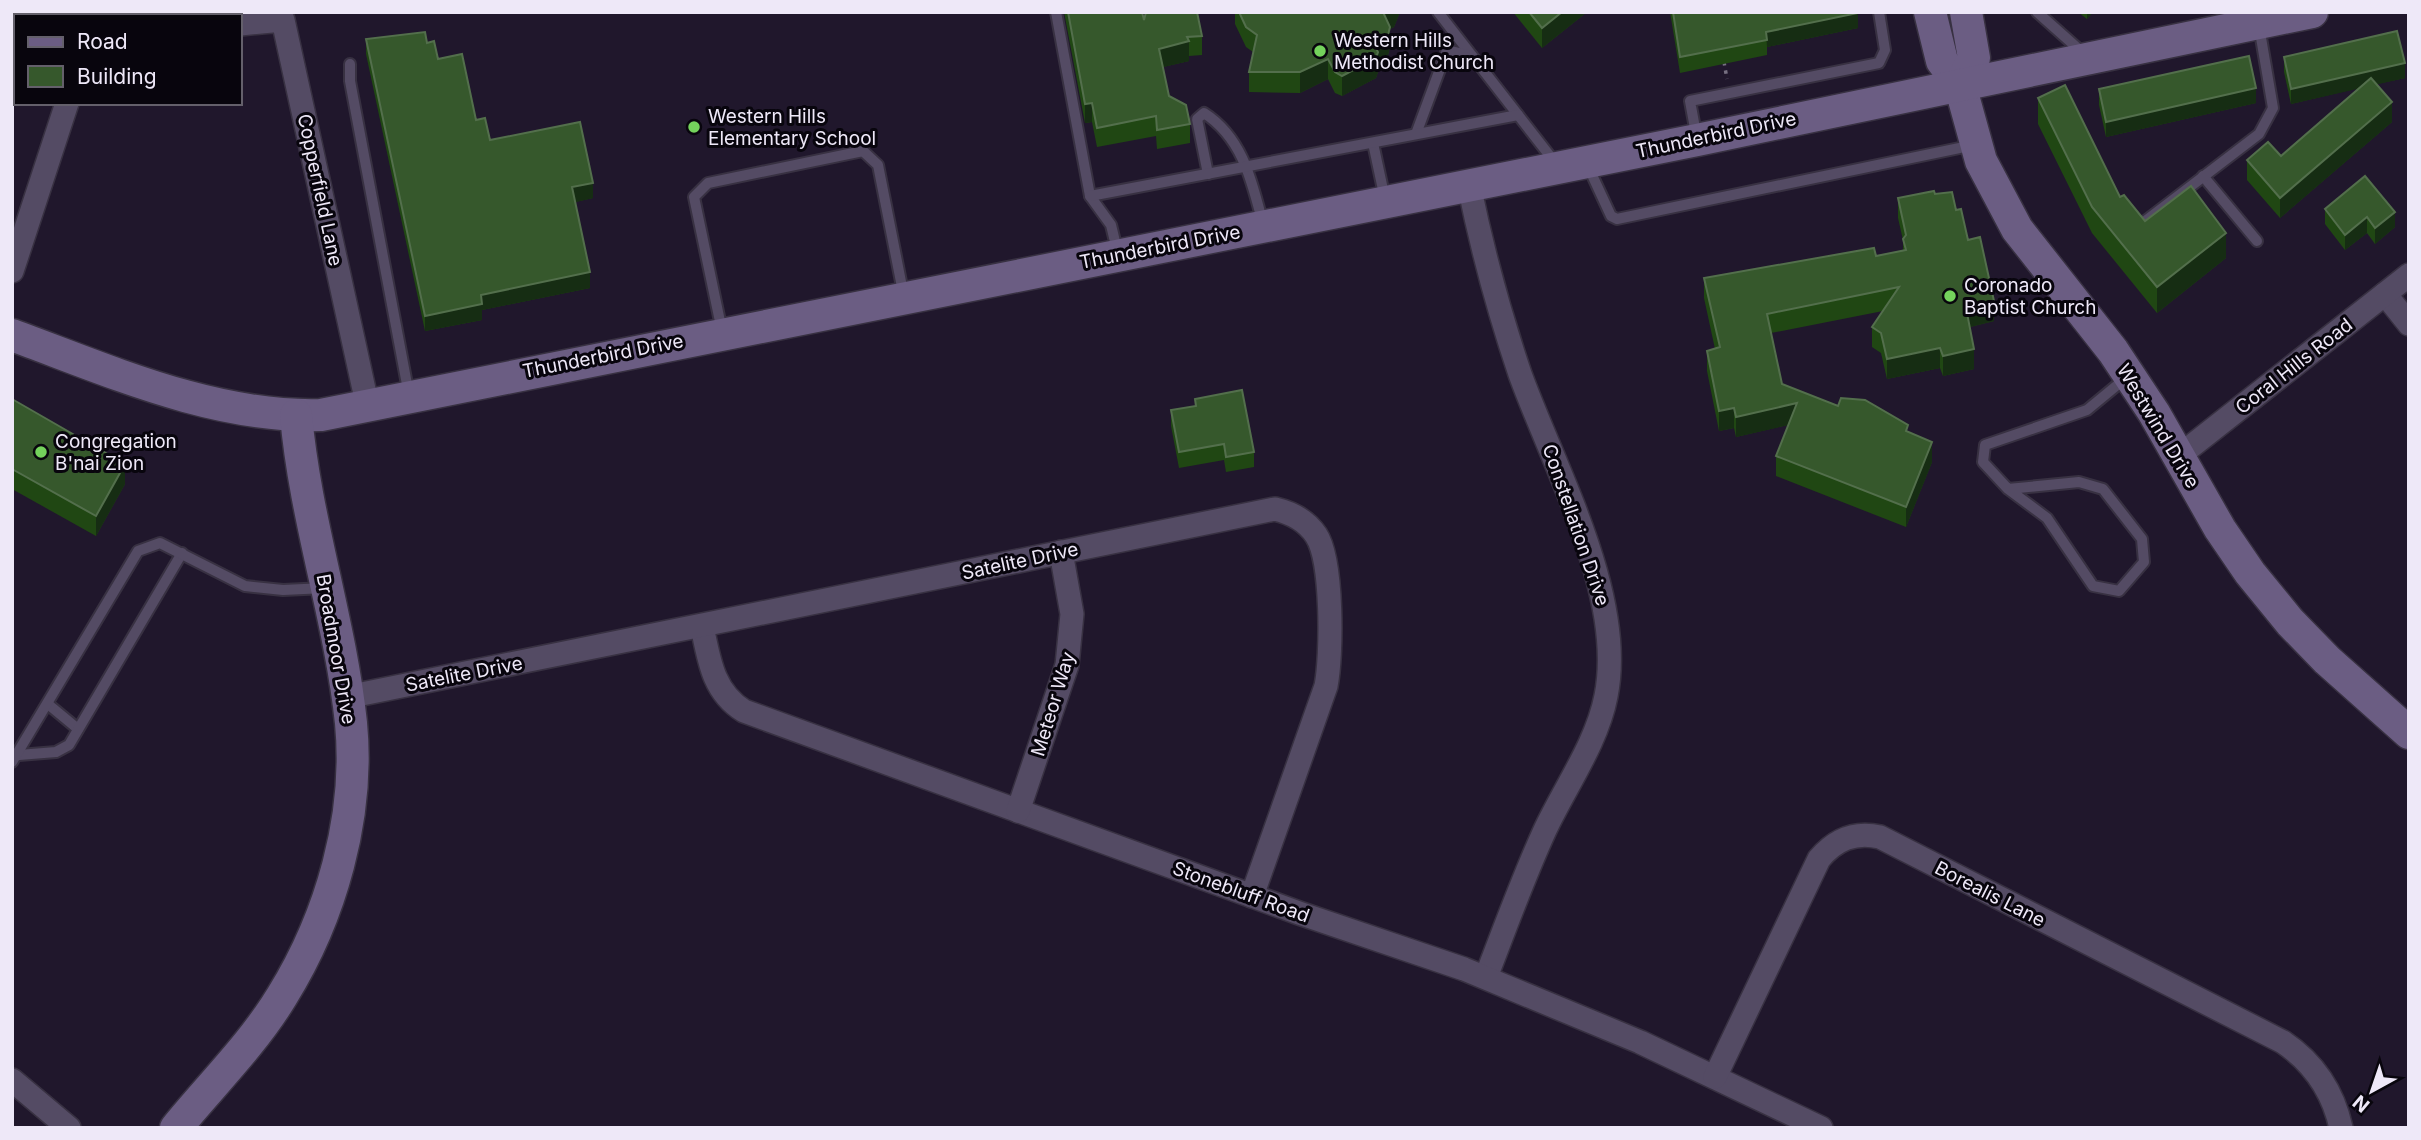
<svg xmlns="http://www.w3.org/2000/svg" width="2421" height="1140" viewBox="0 0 2421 1140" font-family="Inter,sans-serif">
<rect width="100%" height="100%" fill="#20172c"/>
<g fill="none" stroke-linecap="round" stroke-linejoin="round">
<g stroke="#383142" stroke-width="14">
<g id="lane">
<path d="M1056,12l34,184 21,29 7,29"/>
<path d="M1438,12l119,153"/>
<path d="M2037,12l46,41"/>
<path d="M350,64v17l59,314"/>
<path d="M1416,134l31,-84 25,6"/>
<path d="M1697,139l-7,-38 189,-38 6,-13 -6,-38"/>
<path d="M1373,143l12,56"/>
<path d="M1587,164l24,52 6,3 357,-74"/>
<path d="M1208,174l-11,-55 7,-6c39,25 48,69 59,111"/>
<path d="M2203,176l54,65"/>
<path d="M1090,196l428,-81"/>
<path d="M2144,222l115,-88 14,-26 -14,-82"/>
<path d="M722,331l-28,-134 14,-14 155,-32 15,14 26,132"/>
<path d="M2008,489l71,-7 24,7 39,50 2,23 -25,29 -26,-5 -46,-68 -39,-29 -25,-27 2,-17 102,-35 40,-33"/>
<path d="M49,705l29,24"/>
<path d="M19,755l37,-3 13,-7 113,-192"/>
<path d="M12,762l126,-211 22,-8 85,43 38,4 42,-2"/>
</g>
</g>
<g stroke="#383142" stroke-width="26">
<g id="street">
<path d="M30,16l1,-4"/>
<path d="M240,24l43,-4 84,383"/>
<path d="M12,73l4,-11"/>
<path d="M1469,185c13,64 30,127 51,189 34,94 106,222 86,322 -9,47 -41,91 -61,134 -22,48 -40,98 -59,147"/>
<path d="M12,271l55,-168"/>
<path d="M2385,294l24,30"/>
<path d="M2179,456l230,-181"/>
<path d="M702,626c7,34 11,66 42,85l555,202 165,56 176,73 181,86"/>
<path d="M347,697l928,-188c17,4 31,11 41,26 17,25 16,121 10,151l-74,210"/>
<path d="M1018,811l49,-146 5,-51 -11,-62"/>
<path d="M1715,1077l104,-218c16,-19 35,-28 61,-22l403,205c31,21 50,49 58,86"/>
<path d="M12,1080l57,48"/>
</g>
</g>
<g stroke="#383142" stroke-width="35">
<g id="secondary">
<path d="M1930,12l12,49 18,24 21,76 36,68 96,122 41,62 66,116 30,44 40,49 37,38 82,73"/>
<path d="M1960,85l14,-27 -8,-46"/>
<path d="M12,335c98,36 202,83 309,80l1376,-275 615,-128"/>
<path d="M176,1128c35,-43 77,-84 106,-132 49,-79 78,-180 69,-273 -11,-104 -46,-204 -55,-308"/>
</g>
</g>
<path stroke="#777082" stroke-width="3.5" stroke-dasharray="3.5 5" stroke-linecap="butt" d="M1724,62l3,17"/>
<use href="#lane" stroke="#544b64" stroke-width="10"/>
<use href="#street" stroke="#544b64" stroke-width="23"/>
<use href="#secondary" stroke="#6b5d83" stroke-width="32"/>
</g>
<g fill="#204713">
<path d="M1064,12h78l2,8 58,16v19l-13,1v5l-26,6 6,29 21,28v19l-33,6 -1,-13 -59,11 -5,-25 -7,1z"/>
<path d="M1235,12h165l-6,15 -4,2v18l-2,8 -10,6v11l-2,6 -34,18 -7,-3 -7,-14 -28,14 -51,-1v-20l4,-20 -7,-5 -11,-23z"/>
<path d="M1513,12h74l-45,36z"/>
<path d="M1670,12h188v16l-91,19v8l-87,18z"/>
<path d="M2078,12h15l-6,7z"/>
<path d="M366,39l61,4 63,97 103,58 -18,4 15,86 -108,22v10l-57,11 -59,-277z"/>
<path d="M2284,57l121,21 -28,6 15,38 -112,96 -33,-38v-20l34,-4 78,-68 -68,16 -7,-32z"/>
<path d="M2099,89l157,14 -150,34 -7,-32z"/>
<path d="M2038,98l82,99 25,24 81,37 -69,55 -65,-80 -54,-109z"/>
<path d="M2365,176l30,51 -20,17 -8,-11 -22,17 -20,-26v-15z"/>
<path d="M1935,194l21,16 12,30 26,81 -24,6 4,42 -31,7 -3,-8 -53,11 -6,-26 -9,-6v-20l11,-16 -112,22 11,51 126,48 24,30 -26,65 -130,-51v-20l12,-31 -52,12 -2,-9 -15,3 -12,-60v-20l8,-2 -11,-51v-20l172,-22 27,-5v-11l-5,-22v-20z"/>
<path d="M12,399l113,85 -29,52 -84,-47z"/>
<path d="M1195,399l59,53v15l-28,5 -2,-12 -45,8 -8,-42v-16l24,-4z"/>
</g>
<g fill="#162d13">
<path d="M1383,12h17l-6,15 -4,2v18l-2,8 -10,6v11l-2,6 -34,18v-20l31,-33z"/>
<path d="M1562,12h25l-45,36v-20z"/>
<path d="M2087,12h6l-6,7z"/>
<path d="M1858,13v15l-91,19 -1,-15z"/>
<path d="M1189,41v20l-30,7v-19z"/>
<path d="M1328,59v20l-28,14v-21z"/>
<path d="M2405,63v15l-114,26v-15z"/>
<path d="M2256,88v15l-150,34v-15z"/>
<path d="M2392,102v20l-112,96v-20z"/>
<path d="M1092,103v19l-7,1v-19z"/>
<path d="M593,183v15l-21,5v-16z"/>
<path d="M2395,212v15l-20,17v-16z"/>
<path d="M2367,217v16l-22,17v-15z"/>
<path d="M2226,233v25l-69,55v-26z"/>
<path d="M590,272v16l-108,22v10l-57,11v-15l56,-21z"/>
<path d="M1994,301v20l-28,7v-20z"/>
<path d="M1940,348v20l-53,11v-20z"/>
<path d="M1974,349v20l-31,7v-20z"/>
<path d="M1797,403v20l-61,14v-20z"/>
<path d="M1734,408v20l-15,3v-20z"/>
<path d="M1932,442v20l-26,65v-20z"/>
<path d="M125,464v20l-29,52v-20z"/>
</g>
<g fill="#36582c" stroke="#536f4c" stroke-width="2">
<path d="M1068,12h74l2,8 2,-8h51l5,24 -15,1 2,4 -30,8 10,47 17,9 4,19 -33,6 -1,-14 -59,12 -5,-25 -7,1z"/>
<path d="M1239,12h144l7,15 -2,8 -15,8 5,9 -2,6 -34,18 -7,-4 -7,-13 -28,13h-51l8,-37 -11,-8z"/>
<path d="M1529,12h33l-20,16z"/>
<path d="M1673,12h185v1l-92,19 1,8 -87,17z"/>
<path d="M2397,31l8,32 -114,26 -7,-32z"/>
<path d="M425,32l2,11 7,-2 4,18 24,-5 14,66 9,-2 5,22 90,-18 13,61 -21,4 18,85 -109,23 1,9 -57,12 -59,-277z"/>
<path d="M2249,56l7,32 -150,34 -7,-33z"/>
<path d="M2371,78l21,24 -112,96 -33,-38 21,-18 13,14z"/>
<path d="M2065,85l55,112 4,-2 21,26 46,-35 35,47 -69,54 -65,-80 -54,-109z"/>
<path d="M2365,176l30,36 -20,16 -8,-11 -22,18 -20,-26z"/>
<path d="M1934,191l1,3 17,-2 4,18 5,-1 7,31 12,-3 14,64 -28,7 8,41 -31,7 -3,-8 -53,11 -6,-26 -9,-6 27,-40 -132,27 15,70 56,22 3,-8 24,2 43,25 -2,6 26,11 -26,65 -130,-51 21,-53 -61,14 -2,-9 -15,3 -12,-60 13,-4 -16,-69 170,-30 2,8 30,-6 -3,-11 3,-4 -8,-37z"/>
<path d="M1242,390l12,62 -28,5 -2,-13 -45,8 -8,-42 25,-4 -1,-7z"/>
<path d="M12,399l113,65 -29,52 -84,-47z"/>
</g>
<g fill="#74d25c" stroke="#08050d" stroke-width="2.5">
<circle cx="1320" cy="51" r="7"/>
<circle cx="694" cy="127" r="7"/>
<circle cx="1950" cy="296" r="7"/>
<circle cx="41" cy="452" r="7"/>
</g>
<g text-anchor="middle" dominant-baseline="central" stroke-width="6" stroke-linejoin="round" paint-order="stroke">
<g font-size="19" fill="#eee8f8" stroke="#08050d" text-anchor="start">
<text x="1334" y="40">Western Hills<tspan x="1334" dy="22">Methodist Church</tspan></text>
<text x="708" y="116">Western Hills<tspan x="708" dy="22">Elementary School</tspan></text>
<text x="1964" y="285">Coronado<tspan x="1964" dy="22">Baptist Church</tspan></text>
<text x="55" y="441">Congregation<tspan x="55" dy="22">B'nai Zion</tspan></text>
</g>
<g font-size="19" fill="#eee8f8" stroke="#08050d">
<text transform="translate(1716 135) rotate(-12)">Thunderbird Drive</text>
<text transform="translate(320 190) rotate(78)">Copperfield Lane</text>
<text transform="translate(1160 247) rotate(-11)">Thunderbird Drive</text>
<text transform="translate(603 356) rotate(-11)">Thunderbird Drive</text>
<text transform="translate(2294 366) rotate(-38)">Coral Hills Road</text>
<text transform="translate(2158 426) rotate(59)">Westwind Drive</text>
<text transform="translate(1576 525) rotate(71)">Constellation Drive</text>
<text transform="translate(1020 561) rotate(-12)">Satelite Drive</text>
<text transform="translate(336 649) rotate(80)">Broadmoor Drive</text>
<text transform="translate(464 674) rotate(-11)">Satelite Drive</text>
<text transform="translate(1053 704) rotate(-73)">Meteor Way</text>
<text transform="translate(1241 892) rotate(20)">Stonebluff Road</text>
<text transform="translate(1990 894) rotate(27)">Borealis Lane</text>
</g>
</g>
<rect width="2421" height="1140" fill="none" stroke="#eee8f8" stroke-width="28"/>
<rect x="14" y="14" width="228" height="91" fill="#08050d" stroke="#64606b" stroke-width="2"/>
<rect x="28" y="37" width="35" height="10" fill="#6b5d83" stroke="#64606b" stroke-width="2"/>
<text x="77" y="49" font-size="21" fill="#eee8f8">Road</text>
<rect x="28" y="66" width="35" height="21" fill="#36582c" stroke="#64606b" stroke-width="2"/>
<text x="77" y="84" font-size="21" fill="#eee8f8">Building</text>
<g transform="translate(2372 1091) rotate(220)" stroke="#08050d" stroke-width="5" paint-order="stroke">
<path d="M0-5L12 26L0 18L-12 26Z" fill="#eee8f8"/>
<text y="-10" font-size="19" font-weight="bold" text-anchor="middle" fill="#eee8f8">N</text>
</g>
</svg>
